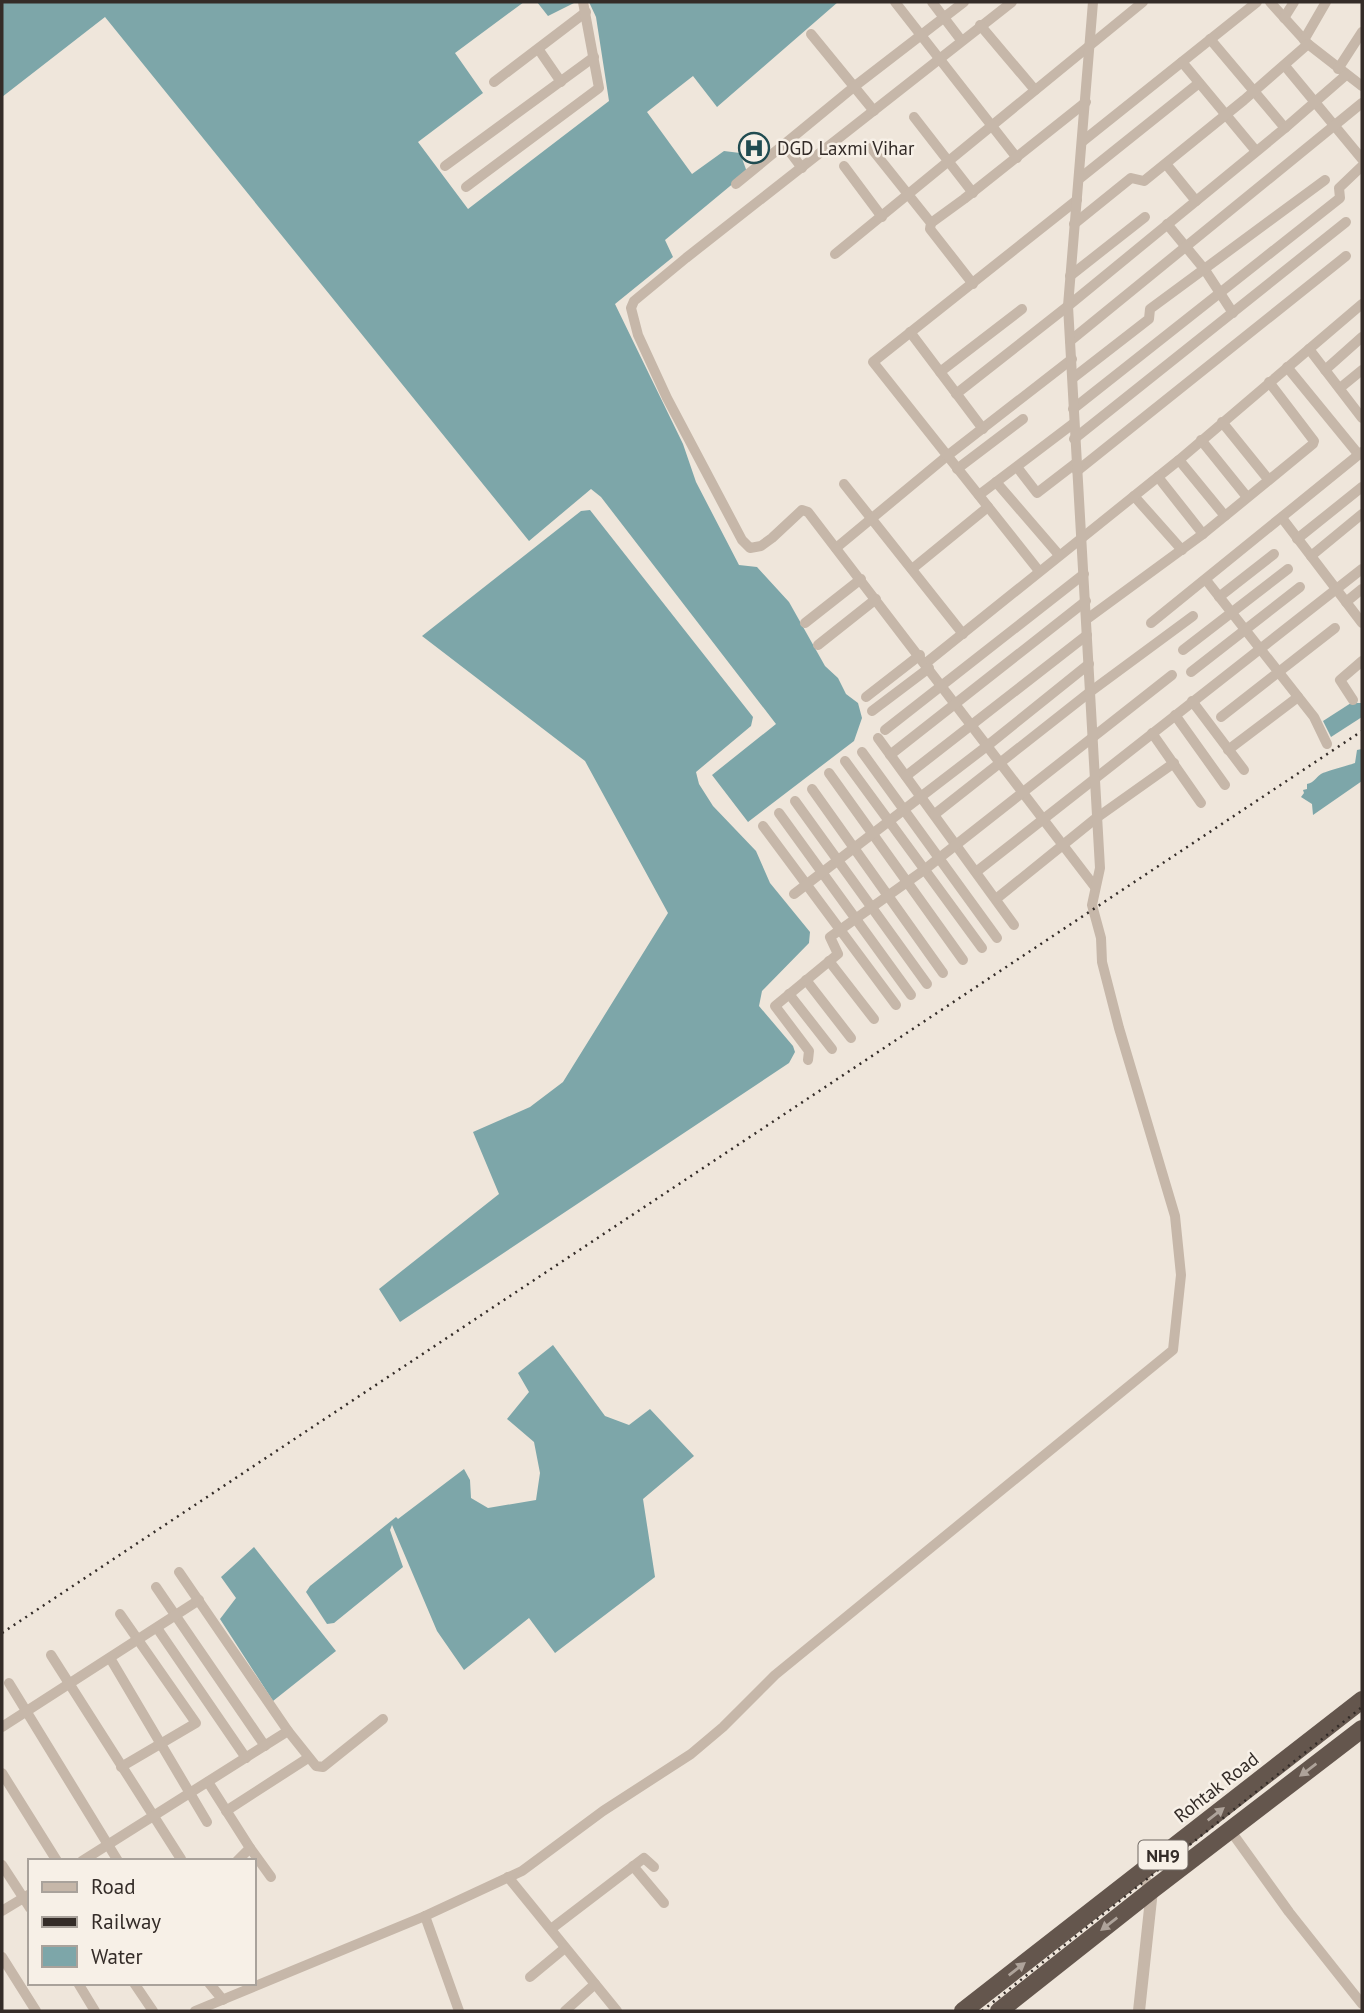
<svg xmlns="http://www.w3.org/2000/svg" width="1364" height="2013" viewBox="0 0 1364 2013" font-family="'PT Sans',sans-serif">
<rect width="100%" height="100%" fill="#efe6db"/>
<g fill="#7da6a9">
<path d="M2,2h522l-69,51 28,40 -65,49 50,67 141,-108 -13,-84 -7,-15h249l-121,105 -24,-31 -46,36 45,62 32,-23 16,2 7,19 -82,68 8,17 -58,47 68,140 13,38 43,83 18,2 32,35 36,64 13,12 8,16 12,9 4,15 -8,23 -106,81 -36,-47 64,-51 -175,-227 -10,-8 -62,52 -424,-524 -103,80z"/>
<path d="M537,2h39l-28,14z"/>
<path d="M590,510l163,207 -2,9 -55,46 3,12 14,22 43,45 14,32 40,49 -1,11 -47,48 -3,15 34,40 2,6 -6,11 -389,259 -21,-33 120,-95 -26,-62 57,-25 33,-25 105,-169 -83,-152 -163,-125 159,-125z"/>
<path d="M1351,703h11v14l-31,20 -8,-16z"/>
<path d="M1362,749v32l-49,34 -1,-11 -11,-7 3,-4 -1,-3 4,-1v-5c8,-2 8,-6 14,-10 5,-3 26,-8 34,-11l2,-13z"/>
<path d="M553,1345l52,71 24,9 21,-16 44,47 -51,43 12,78 -100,76 -26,-35 -65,52 -27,-39 -45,-106 -2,5 13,37 -69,56 -7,1 -21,-32 4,-6 86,-69 2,2 66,-50 6,11 1,18 17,10 48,-8 4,-27 -6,-31 -27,-23 22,-27 -11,-19z"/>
<path d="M254,1547l82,104 -63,50 -53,-82 16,-21 -15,-21z"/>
</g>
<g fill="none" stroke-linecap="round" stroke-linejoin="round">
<g stroke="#c6b7a9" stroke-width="10">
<path d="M895,2l122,156"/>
<path d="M932,2l29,38"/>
<path d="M1012,2l-326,256 -52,43 -3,7 7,27 29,63 75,142 8,8 11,-2 11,-8 30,-28 6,2 287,375"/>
<path d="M1270,2l38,42 54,42"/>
<path d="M1284,18l10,-16"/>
<path d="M980,25l55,65"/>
<path d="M811,34l63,77"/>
<path d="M1210,39l75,89"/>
<path d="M1304,40l22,-38"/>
<path d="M539,50l22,32"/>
<path d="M1182,62l74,89"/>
<path d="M1285,66l77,93"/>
<path d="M1338,69l24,-37"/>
<path d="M494,82l92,-70"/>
<path d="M914,117l59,76"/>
<path d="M1083,141l174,-139"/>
<path d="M784,144l18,24"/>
<path d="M871,148l60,75 -1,6 43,55"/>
<path d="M1166,164l30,37"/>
<path d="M445,166l149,-109"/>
<path d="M844,166l38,51"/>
<path d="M1079,179l120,-96"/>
<path d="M736,184l119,-98 109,-84"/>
<path d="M466,187l133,-99 -16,-86"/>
<path d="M931,223l33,-24 122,-97"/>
<path d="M1074,224l57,-46 13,3 100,-81 64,-56"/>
<path d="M1167,224l38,46 28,43"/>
<path d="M835,254l308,-252"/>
<path d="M1070,276l75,-59"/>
<path d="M910,332l73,97"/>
<path d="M1070,341l292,-238"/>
<path d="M1309,349l53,69"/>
<path d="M1287,367l72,88"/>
<path d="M1325,370l37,-33"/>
<path d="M940,372l82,-63"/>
<path d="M1073,378l76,-59 1,-10 175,-129"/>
<path d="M1340,388l22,-18"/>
<path d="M956,394l112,-88 217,-178 61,-53"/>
<path d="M1073,409l267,-211 -1,-10 23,-22"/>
<path d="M1222,422l46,57"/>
<path d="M1074,439l272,-217"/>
<path d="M1201,440l46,57"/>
<path d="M1179,460l46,56"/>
<path d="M1017,467l20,26 39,-30"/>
<path d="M957,469l66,-50"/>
<path d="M1077,471l269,-215"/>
<path d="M1158,477l45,57"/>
<path d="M996,482l63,73"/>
<path d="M844,484l119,150"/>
<path d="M979,495l95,-72"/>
<path d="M1134,496l48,54"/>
<path d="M1282,518l80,105"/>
<path d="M1297,539l65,-52"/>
<path d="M836,548l111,-92 125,-97"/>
<path d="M1311,556l51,-42"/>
<path d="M912,569l76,-62"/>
<path d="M1039,571l-166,-209 204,-162"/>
<path d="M1206,580l108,137 13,27"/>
<path d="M1219,597l55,-43"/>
<path d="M1346,602l16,-13"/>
<path d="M1087,619l116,-85 110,-90 1,-3 -45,-59"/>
<path d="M805,623l56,-44"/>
<path d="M1151,623l211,-171"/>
<path d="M818,645l58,-46"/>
<path d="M1183,650l105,-81"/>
<path d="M926,663l253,-203 183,-156"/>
<path d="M1191,672l109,-85"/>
<path d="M866,697l54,-42"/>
<path d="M1353,700l-13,-20 22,-19"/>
<path d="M1192,701l52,69"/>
<path d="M872,711l57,-43"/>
<path d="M1175,715l50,70"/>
<path d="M1221,717l114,-89"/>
<path d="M885,730l199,-156"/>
<path d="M1152,733l49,70"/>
<path d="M878,738l136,187"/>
<path d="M1228,750l70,-53"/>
<path d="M862,752l135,186"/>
<path d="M890,755l196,-154"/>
<path d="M845,761l137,187"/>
<path d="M829,773l134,187"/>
<path d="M906,776l181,-141"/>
<path d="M812,789l131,184"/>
<path d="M795,801l132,183"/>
<path d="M779,813l132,182"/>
<path d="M935,814l155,-122 103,-76"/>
<path d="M763,826l133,179"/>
<path d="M976,872l386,-303"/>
<path d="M794,894l193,-148 102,-82"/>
<path d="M996,899l99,-80 79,-56"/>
<path d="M829,961l45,58"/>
<path d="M806,980l45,58"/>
<path d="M789,994l43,55"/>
<path d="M808,1060l1,-9 -34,-45 63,-52 -8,-17 94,-67 248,-195"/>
<path d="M179,1572l109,159"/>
<path d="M156,1587l109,159"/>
<path d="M120,1614l76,109 -75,44"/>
<path d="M157,1628l89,130"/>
<path d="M51,1655l130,204"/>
<path d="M110,1658l97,164"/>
<path d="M9,1683l109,178"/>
<path d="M2,1727l197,-127"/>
<path d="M2,1773l55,88"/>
<path d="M208,1782l42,66 -13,13"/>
<path d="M226,1811l82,-53"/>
<path d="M1230,1830l59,82 73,92"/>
<path d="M250,1848l21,29"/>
<path d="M82,1861l206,-130 28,35 7,1 60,-48"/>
<path d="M2,1865l28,43"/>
<path d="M633,1866l31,37"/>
<path d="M508,1877l109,134"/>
<path d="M2,1911l28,-17"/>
<path d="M425,1916l34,95"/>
<path d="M551,1929l93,-71 10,9"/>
<path d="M2,1957l34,54"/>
<path d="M530,1977l35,-29"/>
<path d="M78,1983l17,28"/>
<path d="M134,1983l19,28"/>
<path d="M209,1983l14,17"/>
<path d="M195,2011l230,-95 97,-45 81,-60 88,-57 32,-27 52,-52 398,-325 8,-75 -6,-59 -56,-188 -17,-66 -1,-24 -9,-33 8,-37 -32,-562 25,-304"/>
<path d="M565,2011l30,-27"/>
</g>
<path stroke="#c6b7a9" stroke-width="12" d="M1139,2011l13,-121 -12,-17"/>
<g stroke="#64564d" stroke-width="18">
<path d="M963,2011l399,-311"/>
<path d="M999,2011l153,-121 210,-161"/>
</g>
<g stroke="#342c28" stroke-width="2.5" stroke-dasharray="2 5" stroke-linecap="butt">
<path d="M2,1633l1360,-902"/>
<path d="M982,2011l380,-304"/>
</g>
</g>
<defs><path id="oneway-solid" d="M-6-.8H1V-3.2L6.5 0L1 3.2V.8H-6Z" transform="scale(1.75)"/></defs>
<g fill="#aea39a">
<use href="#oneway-solid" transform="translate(1308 1770) rotate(143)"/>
<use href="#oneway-solid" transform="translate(1216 1814) rotate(-38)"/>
<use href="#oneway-solid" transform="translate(1109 1924) rotate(142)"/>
<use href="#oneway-solid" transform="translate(1017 1969) rotate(-38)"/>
</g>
<defs>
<g id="hospital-ring" transform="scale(1.575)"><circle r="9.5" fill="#f7f0e7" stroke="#214c51" stroke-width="1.5"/><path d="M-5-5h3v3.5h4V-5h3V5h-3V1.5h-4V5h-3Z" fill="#214c51"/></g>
</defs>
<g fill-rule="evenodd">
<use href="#hospital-ring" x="754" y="148"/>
</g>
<g text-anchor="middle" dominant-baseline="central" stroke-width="5" stroke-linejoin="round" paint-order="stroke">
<rect fill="#f7f0e7" stroke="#6e6761" stroke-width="2" x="1138.5" y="1840.5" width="49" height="29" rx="5"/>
<g font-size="18" font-weight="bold" fill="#342c28">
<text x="1163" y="1855">NH9</text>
</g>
<g font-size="19" fill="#342c28" stroke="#f7f0e7" text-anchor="start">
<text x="777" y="148">DGD Laxmi Vihar</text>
</g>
<g font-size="19" fill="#342c28" stroke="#f7f0e7">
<text transform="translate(1216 1787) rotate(-38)">Rohtak Road</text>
</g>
</g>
<rect width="1364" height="2013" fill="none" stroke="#342c28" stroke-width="7"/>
<rect x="28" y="1859" width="228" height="126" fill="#f7f0e7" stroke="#a9a29b" stroke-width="2"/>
<rect x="42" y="1882" width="35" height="10" fill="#c6b7a9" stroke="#a9a29b" stroke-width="2"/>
<text x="91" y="1894" font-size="21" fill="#342c28">Road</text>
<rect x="42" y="1917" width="35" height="10" fill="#342c28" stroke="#a9a29b" stroke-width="2"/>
<text x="91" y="1929" font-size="21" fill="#342c28">Railway</text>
<rect x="42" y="1946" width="35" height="21" fill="#7da6a9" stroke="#a9a29b" stroke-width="2"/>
<text x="91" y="1964" font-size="21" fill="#342c28">Water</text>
</svg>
